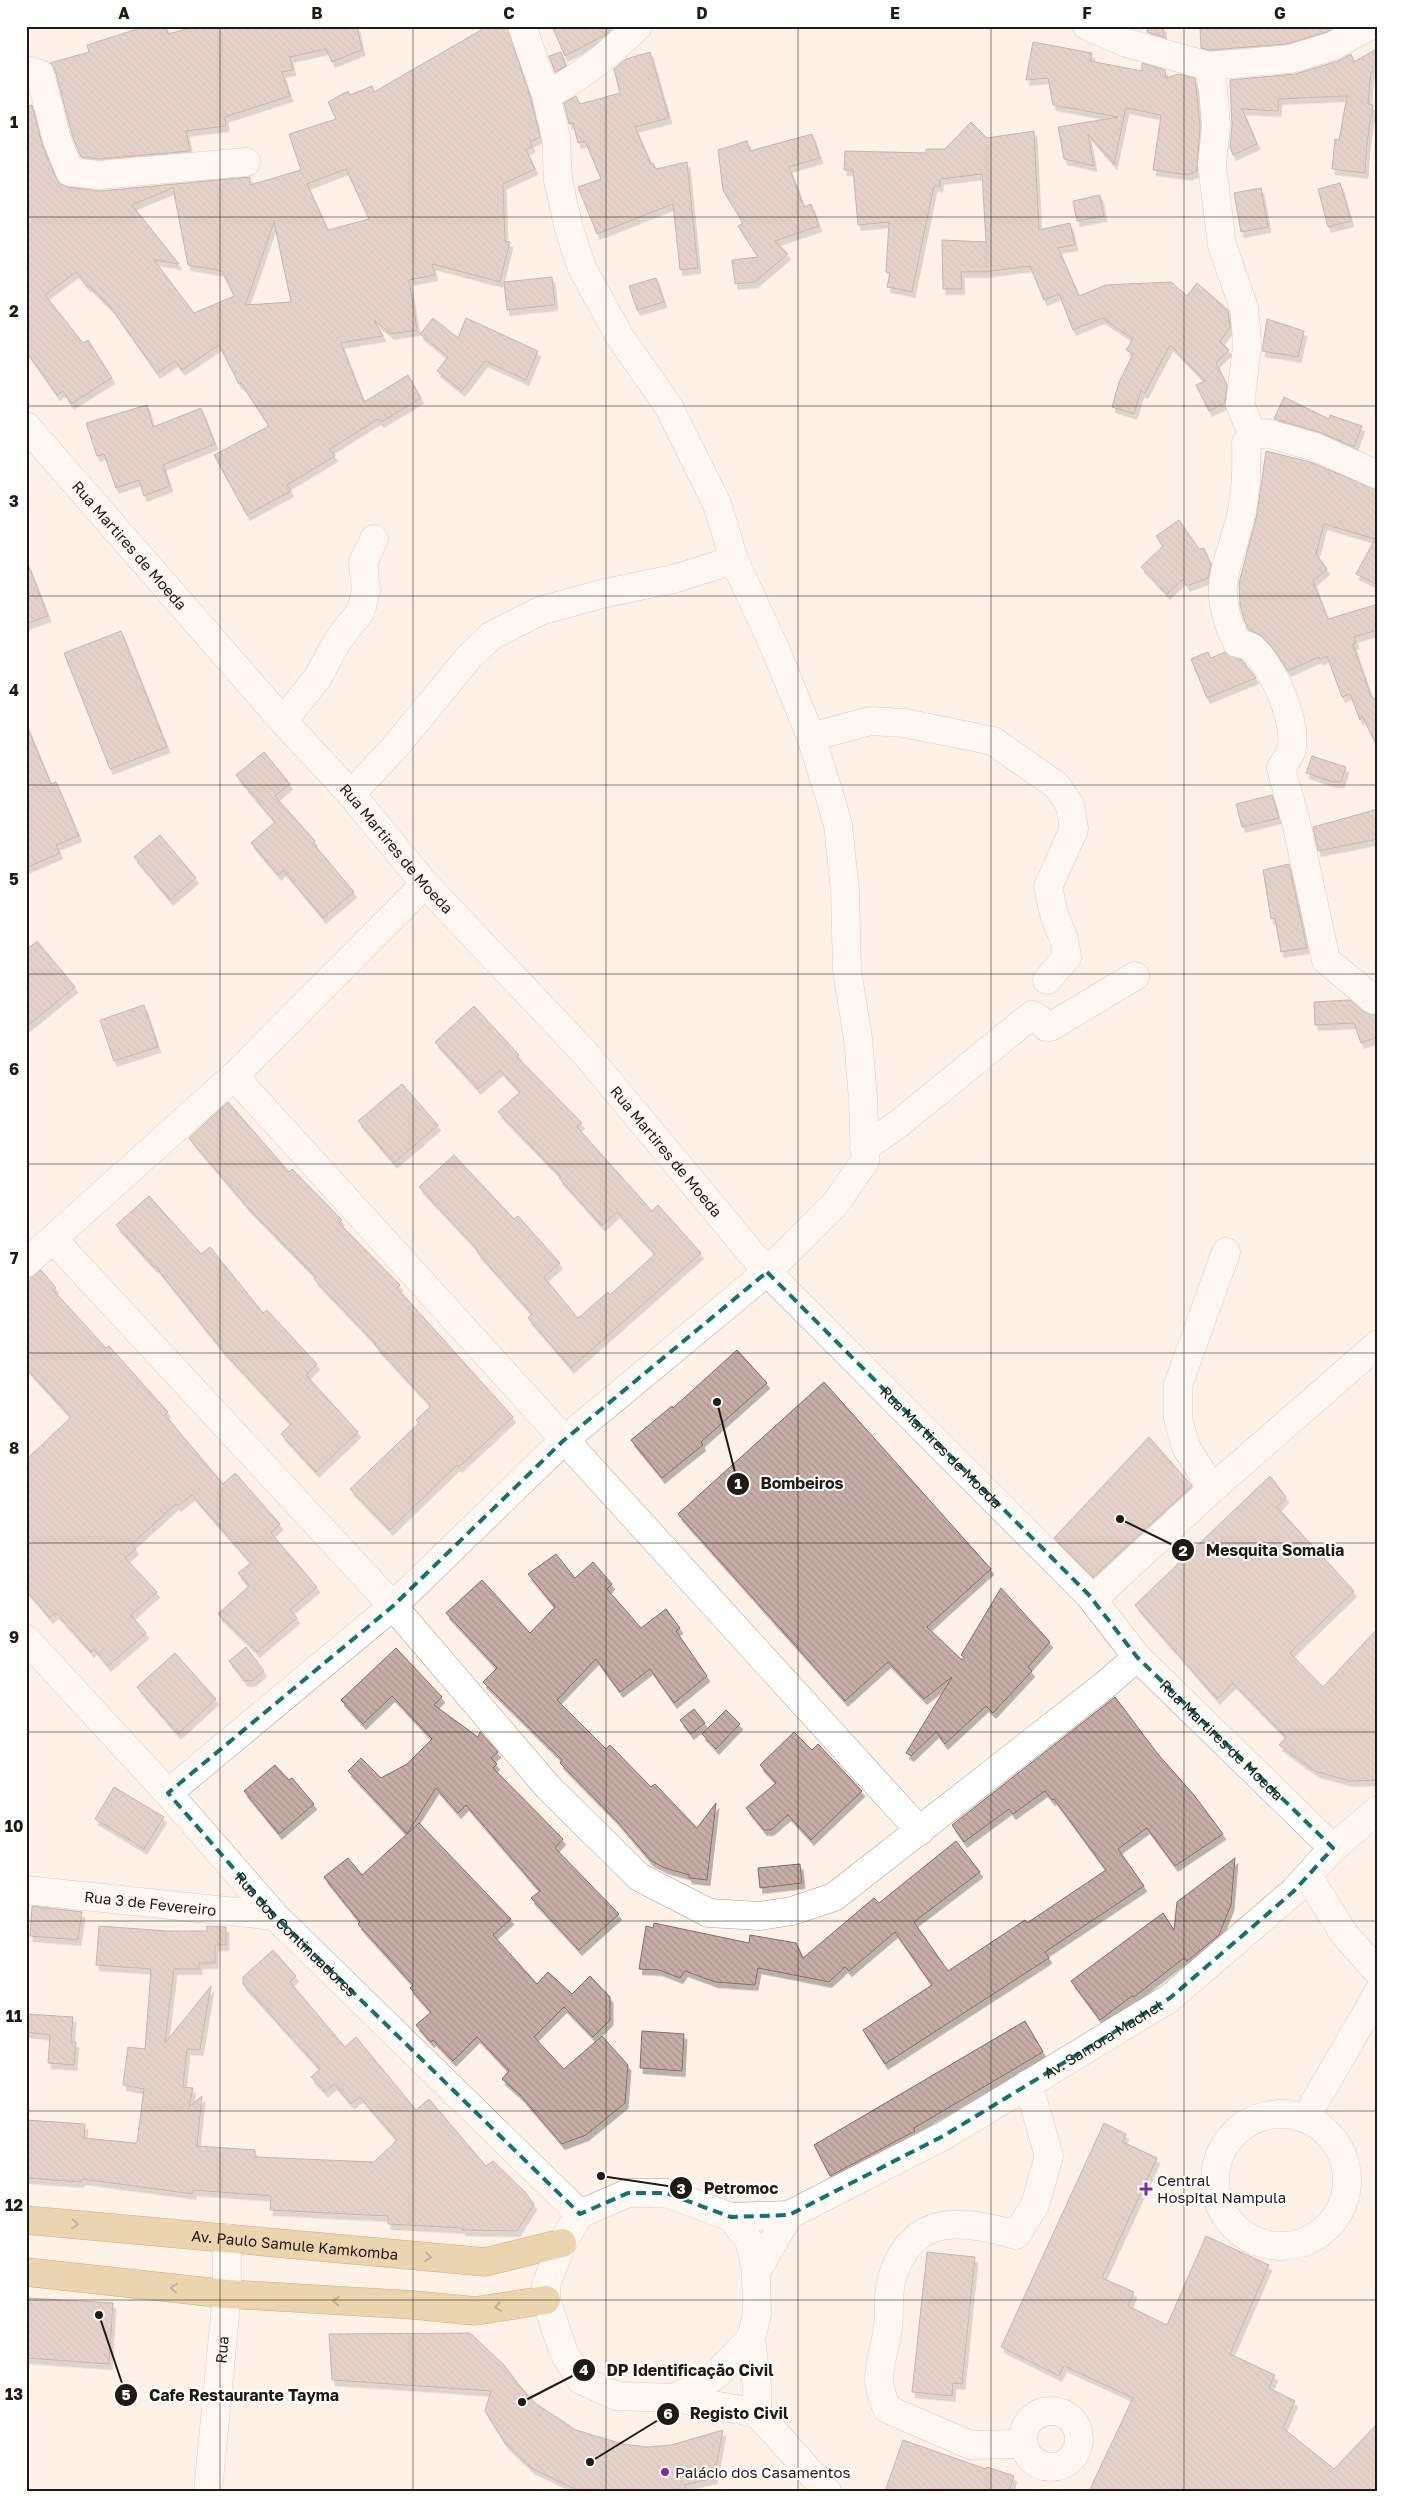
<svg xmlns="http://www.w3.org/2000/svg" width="1404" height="2517" viewBox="0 0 1404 2517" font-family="'Golos Text',sans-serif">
<defs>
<pattern id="building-back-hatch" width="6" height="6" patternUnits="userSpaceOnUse" patternTransform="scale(1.25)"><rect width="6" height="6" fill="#c6aea6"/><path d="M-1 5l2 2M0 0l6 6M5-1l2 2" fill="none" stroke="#aa958e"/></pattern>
<filter id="shadow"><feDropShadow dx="3" dy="5.5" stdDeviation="0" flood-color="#0004"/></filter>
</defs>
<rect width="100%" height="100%" fill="#fef1e8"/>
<g fill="url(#building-back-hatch)" stroke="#836d66" fill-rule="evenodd" filter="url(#shadow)">
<path d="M134,26h32l2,8 29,-8h160l5,24 -30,12 -6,-13 -36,8 3,13 -11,2 8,24 -65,21 1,9 -40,5 4,20 -91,8 -18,-2 -9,-22 -17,-65 -5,-7 39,-11 -2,-7 47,-15z"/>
<path d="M488,26h19l24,73 9,38 -10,5 2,5 -6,3 9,19 -32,15 2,57 5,1 -10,40 -68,-18 3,11 -26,5 8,50 -26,4 -17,-14 9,16 -42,7 23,59 44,-27 13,23 -40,24 -3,-3 -48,30 5,7 -48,29 4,6 -44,24 -33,-60 55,-29 -28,-43 -2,1 -20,-39 -37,25 -7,-9 -18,12 -45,-64 -23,-23 -1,1 -12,-15 -31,23 38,48 5,-3 24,38 -41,26 -8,-13 -6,4 -31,-44v-244l6,-2 10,39 14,34 4,6 8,3 32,4 150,-14v8l51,-15 -12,-36 47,-15 -8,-17 20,-11 2,4 22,-9 2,6zM346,169l23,50 -41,11 -21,-46zM173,188l15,77 34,6 12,25 -40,17 -40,-53 25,4 -47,-59zM274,222l17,80 -46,3 6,-16z"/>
<path d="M552,26h63l-10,9 -40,21z"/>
<path d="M1148,26h15l1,11 -17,-5z"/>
<path d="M1223,26h113l-9,6 -40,12 -77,6 -9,-2 -1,-21z"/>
<path d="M1033,42l59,11 -2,8 52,10v-8l23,7 1,8 12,-4 17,4 5,48 -3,45 -9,4 -35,-5 8,-55 -35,-7 -12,56 -26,-30 6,32 -30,-7 -6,-32 60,-10 -65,-12 -5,-27 -22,2z"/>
<path d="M1378,48v21l-7,4 -3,31 5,1 -6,38 -2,30 -33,-4 3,-30 4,1 8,-44 -68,3 -1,12 -36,-2 15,35 -24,11 -3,-8 2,-22 -2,-45 65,-6 43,-13 13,-7 3,8z"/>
<path d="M561,52l5,14 -11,6 -6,-16z"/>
<path d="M650,52l19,66 -34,9 16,37 2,-1 3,6 31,-7 11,106 -18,2 -7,-66 -76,30 -19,-47 23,-8 -16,-38 -7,2 -5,-20 -4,1 -5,-21 12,-7 4,8 40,-11 -6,-24 12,-10z"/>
<path d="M971,122l16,16 47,-7 5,99 31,-7 5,22 -17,3 21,48 27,-11 65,-3 16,14 10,-13 31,27 2,18 -10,13 9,9 -13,13 11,22 -2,18 -16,8 -13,-26 9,-4 -35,-36 -25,48 -4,-2 -7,23 -22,-7 7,-25 14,-28 -7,-4 7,-11 -31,-21 -29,12 -14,-36 -15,6 -14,-34 -45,6h-24l1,17h-19l-1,-49 44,2 -4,-68 -42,5v7h-6l-22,106 -25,-5 3,-14 -4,-1 3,-50 -31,3 -5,-55h-9l1,-19 81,2v-4h19z"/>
<path d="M812,134l8,24 -31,9 15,40 7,-3 8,22 -44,15 13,13 -33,28 -20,2 -3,-24 26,-3 -20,-31 5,-3 -20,-33 -5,-40 29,-9 3,10z"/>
<path d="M1340,183l11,38 -23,6 -10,-38z"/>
<path d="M1261,188l7,39 -27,5 -7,-39z"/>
<path d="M1100,195l4,21 -27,5 -4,-20z"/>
<path d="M552,277l3,28 -48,5 -3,-28z"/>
<path d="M656,278l8,24 -27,8 -8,-24z"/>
<path d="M433,318l25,20 8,-20 72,33 -12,29 -41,-19 -23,30 -25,-20 11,-14 -28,-23z"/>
<path d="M1267,319l37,12 -6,26 -36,-6z"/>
<path d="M1284,397l45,22 1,-4 32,11 -8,21 -35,-15 -45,-13z"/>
<path d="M147,405l6,22 48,-19 14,36 -52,21 7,21 -26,10 -5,-16 -23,8 -12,-34 -7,2 -11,-33z"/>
<path d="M1266,451l44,11 68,28v95l-22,-11 19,-35 -51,-15 -8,30 11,15 -14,12 15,38 50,-15v26l-24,7 2,6 -3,1 18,52 3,3 4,-1v50l-16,-32 -2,4 -10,-26 -8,3 -15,-41 -7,4 -1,-3 -31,14 -17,-25 -10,-11 -13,-6 -4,-10 -4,-14 -1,-22 18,-69z"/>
<path d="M1179,520l20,29 5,-1 7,17 -3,13 -21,8 -4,-7 -16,15 -26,-27 22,-21 -7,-10z"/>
<path d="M26,564h2l20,52 -22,8z"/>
<path d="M121,631l46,116 -57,22 -46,-116z"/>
<path d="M1208,652l3,6 14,-6 17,8 14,18 -49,20 -16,-39z"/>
<path d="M26,724l25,60 5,-2 23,54 -23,9 4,8 -34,15z"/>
<path d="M264,752l26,32 -15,12 40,45 -2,2 41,49 -31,26 -40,-48 -5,5 -27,-32 24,-21 -39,-47z"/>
<path d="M1312,756l34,11 -5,15h-8l-27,-9z"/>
<path d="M1272,795l7,23 -37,9 -6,-23z"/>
<path d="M1378,809v30l-60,12 -5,-24z"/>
<path d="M160,835l36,43 -26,22 -36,-43z"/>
<path d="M1289,864l18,84 -26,4 -6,-34 -4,1 -8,-49z"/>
<path d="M37,941l38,46 -49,40v-77z"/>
<path d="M1350,1000l14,12 14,3v22l-17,6 -7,-20 -39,2 -1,-23z"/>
<path d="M144,1005l14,42 -44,14 -14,-41z"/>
<path d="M474,1006l45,49 -2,2 65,66 -5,4 75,84 6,-6 43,48 -130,115 -43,-50 4,-4 -55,-62 1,-2 -59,-63 35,-32 60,64 4,-3 42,47 -16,14 34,41 30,-26 2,3 45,-41 -38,-42 -15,14 -43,-48 2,-1 -63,-65 22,-20 -20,-22 -22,19 -43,-47z"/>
<path d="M402,1084l36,41 -44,38 -36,-42z"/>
<path d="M228,1102l61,70 3,-3 50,51 -3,3 61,62 -3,3 116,129 -54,50 -2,-2 -67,65 -40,-41 69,-66 -3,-3 15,-14 -56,-61 1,-1 -62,-65 2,-2 -66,-67 -61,-72z"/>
<path d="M149,1196l52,58 9,-7 53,66 4,-3 50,54 -11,11 52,57 -42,40 -35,-38 10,-10 -68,-73 -68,-85 -1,1 -38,-42z"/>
<path d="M41,1270l15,18 -3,2 53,58 3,-2 59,66 -3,3 58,69 12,-11 45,51 -9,9 46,54 -27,23 7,8 -40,34 -39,-38 31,-28 -11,-13 13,-10 -59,-68 -14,11 -2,-2 -44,40 4,5 -11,9 32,34 -26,23 15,18 -38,33 -14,-17 -3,3 -35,-39 -6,5 -24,-28v-130l45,-43 -45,-49v-90z"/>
<path d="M737,1350l30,33 -66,59 2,3 -41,33 -31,-38 41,-34 1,2z"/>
<path d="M824,1382l167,187 -64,58 35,33 2,-3 -3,-2 40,-67 49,54 -22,25 4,4 -39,42 -7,-7 -41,38 -9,-12 -25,24 -5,-3 46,-76 -28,22 -36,-37 -43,39 -167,-187z"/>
<path d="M1149,1437l43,49 -99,91 -39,-39z"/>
<path d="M1270,1476l16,21 -9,10 77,84 -64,62 33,34 55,-59v152l-28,1 -33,-9 -15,-10 -23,-17 7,-8 -53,-54 -16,16 -82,-94z"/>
<path d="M556,1554l19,24 18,-16 19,22 -5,5 34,39 25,-19 14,19 -4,3 31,45 -33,27 -24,-34 -30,23 -24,-33 -39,41 49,49 4,-4 41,42 4,-3 42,44 19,-25 -9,77 -18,-2v-3l-24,-7 -14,-7 -35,-41 -56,-57 2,-3 -79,-78 14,-14 -51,-55 36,-33 48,53 25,-26 -27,-33z"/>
<path d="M246,1647l18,24 -12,10h-7l-16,-20z"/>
<path d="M396,1648l46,49 -8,8 44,32 2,-5 18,20 -7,6 6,6 -4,4 70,71 -8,9 64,66 -40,36 -48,-52 9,-7 -74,-86 -8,8 -22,-25 -29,46 -59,-63 13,-13 20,20 26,-14 25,-25 -40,-43 -29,28 -22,-24z"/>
<path d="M175,1653l41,46 -38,35 -41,-47z"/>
<path d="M1115,1697l42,56 37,42 29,39 -48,32 -28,-38 -29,21 26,37 -99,66 4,6 -164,106 -22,-34 69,-45 -37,-53 -46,39 -4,-4 -16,15 -71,-14 -3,17 -40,-3 -30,-11 -5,7 -21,-8 -20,-1 7,-43 7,2 1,-5 95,20 1,-8 46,8 7,15 71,-60 5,5 77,-62 24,31 -66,50 34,49 77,-51 2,3 79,-53 -52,-71 -2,1 -7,-9 -32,23 -4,-5 -45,33 -12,-17z"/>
<path d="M694,1709l11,14 -14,11 -11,-14z"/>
<path d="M726,1710l14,14 -24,25 -14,-15z"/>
<path d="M794,1732l18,18 6,-6 44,47 -51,49 -23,-25 -17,15h-7l-18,-22 30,-25 -16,-18z"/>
<path d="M275,1765l14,15 3,-2 22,26 -35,30 -35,-43z"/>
<path d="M114,1787l50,30 -20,32 -49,-30z"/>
<path d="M419,1823l92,96 -18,16 44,49 11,-12 24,22 18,-18 20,21v23l-17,17 -29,-30 -30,30 30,32 38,-33 26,29 -3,38 -39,32 -24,9 -42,-49 -18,-16 7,-8 -32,-34 -24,24 -20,-21 -2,2 -15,-17 15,-13 -21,-24 3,-3 -55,-61 2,-2 -36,-45 24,-19 14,17z"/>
<path d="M1235,1858l-4,47 -12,30 -32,26 -3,-3 -50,39 -2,-1 -32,24 -29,-39 92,-68 11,17 3,-28z"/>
<path d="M800,1864l2,19 -42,5 -2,-20z"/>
<path d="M32,1906l50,6 -4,28 -48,-4z"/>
<path d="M99,1926l68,5h40v-5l19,1v18h-11v18h-16v6h-25l-9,74 46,-57 -11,64 -13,-1 -4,38 10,1 -4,19 13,-11 -5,50 58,4v7l119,5 23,-22 -37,-43 -9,7 -17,-20 -9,8 -14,-15 9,-8 -77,-85v-7l30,-27 23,26 -6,6 55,65 11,-10 60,73 13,-11 57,67 7,-5 31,30 10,13 -17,27 -55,-1 1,-2 -75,-4v-8l-118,-6 1,-14 -78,-6v4l-111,-15 -1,3 -55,-4v-58l59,4 -1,14 52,5 1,-1 7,-53 -21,-4 5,-38 17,2 6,-80 -55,-4z"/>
<path d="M26,2014l47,3 -2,25h5l-2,23 -26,-2 2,-28 -24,-3z"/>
<path d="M1025,2021l18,31 -129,76 1,3 -85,45 -16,-31z"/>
<path d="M642,2031l42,3 -2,37 -42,-3z"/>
<path d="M1104,2123l22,11 -3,8 34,16 -55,120 32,14 -6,14 39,19 39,-89 63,29 -39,89 45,21 -6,13 26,13 -12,27 51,41 44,-46v68h-289l44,-93 -69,-32 -5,10 -58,-29z"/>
<path d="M927,2252l48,5 -13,127 -9,-1 -1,13 -40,-4z"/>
<path d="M29,2298l84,5 -4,61 -83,-6z"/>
<path d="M470,2333l34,32 15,20 16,18 41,27 47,14 24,3 24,-2 52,-15 -9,48 -29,7 1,6 -109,-1 -46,-22 -26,-25 -20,-32 6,-20 -159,-11 -3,-46z"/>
<path d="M903,2440l83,29 1,-2 27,9 -5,15h-124z"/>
</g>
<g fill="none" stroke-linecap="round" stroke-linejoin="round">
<g stroke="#b09d8f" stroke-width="29">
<g id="minor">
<path d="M1087,26l40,17 81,23 82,-7 43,-13 36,-20"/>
<path d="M1208,66l5,23 3,37 -4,39 10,80 22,63 2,20 1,19 -7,57 13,32"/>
<path d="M26,70l14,4 17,66 13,32 29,3 147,-13"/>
<path d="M546,95c35,-18 64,-41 92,-69"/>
<path id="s1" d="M26,426l257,295 68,73 74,90 160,169 182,219 322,323 48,62 196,191"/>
<path d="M1378,475l-63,-28 -49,-14 -13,3 -7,7c1,26 0,52 -6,77 -14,53 -29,68 -3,123 5,1 11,2 15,5 21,18 47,76 39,104 -2,5 -7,11 -10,16l15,54 30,138 48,40 4,-1"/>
<path d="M283,721l35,-44 20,-37 23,-29 5,-21 -3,-28 11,-23"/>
<path d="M811,737l59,-16 34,2 89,18 63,44 14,20 4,24 -26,58 6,27 10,26 3,17 -20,23"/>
<path d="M351,794l44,-47 74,-90 22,-21 49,-25 61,-17 72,-15 61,-19"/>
<path d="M234,1076l686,755"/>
<path d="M864,1148l33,-23 135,-110 6,3 8,9h4l85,-51"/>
<path d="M53,1239l340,367 155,181 91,90 70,36 51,3 32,-5 42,-14 271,-212 32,-28"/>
<path d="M26,1263l208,-187 191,-192"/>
<path d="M1212,1489l-26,-42 -8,-29v-33l48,-133"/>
<path d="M1093,1599l119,-110 166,-145"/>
<path id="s2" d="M26,1639l142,154 107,123 305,298"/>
<path d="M168,1793l225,-187 170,-165 204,-169 69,-69 29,-42 -2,-63 -5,-59 -11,-69 -2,-80 -7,-65 -8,-28 -19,-60 -37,-91 -40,-86 -17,-56 -48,-97 -49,-70 -38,-69 -13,-39 -11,-49 -2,-43 -10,-42 -24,-69"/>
<path d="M1308,1876l36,58 34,38"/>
<path id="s3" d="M26,1890l249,26"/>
<circle cx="1281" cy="2180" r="66"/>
<path d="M1306,2117l72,-124"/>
<path d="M628,2193h38l65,24 19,25 6,30 1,43 -6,23 -36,38 -40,22 -59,-2 -35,-16 -17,-27 -18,-53v-15l16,-42 18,-29z"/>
<path id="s4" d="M731,2217l58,-2 156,-80 225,-137 124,-107 39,-43 45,-38"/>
<path d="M756,2272l33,-57"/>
<path d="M751,2338l6,50v25"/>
<path d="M675,2398l82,15"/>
<circle cx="1051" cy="2439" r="28"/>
<path d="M757,2413l70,78"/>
<path d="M1024,2444l-54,1 -83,-36c-3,-8 -8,-20 -8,-29 0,-17 7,-35 9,-53 2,-15 -1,-34 4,-49 20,-65 69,-59 124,-43l19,-30 14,-49 -21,-72"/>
<path id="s5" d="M208,2491l19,-197v-56"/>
</g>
</g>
<g stroke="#835d0c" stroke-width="29">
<g id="major">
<path id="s6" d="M26,2220l459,42 77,-19"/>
<path d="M26,2272l201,22 187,11 61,6 71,-11"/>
</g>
</g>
<use href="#minor" stroke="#fff" stroke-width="28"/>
<use href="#major" stroke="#d5b36a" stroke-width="28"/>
</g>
<defs><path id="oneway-chevron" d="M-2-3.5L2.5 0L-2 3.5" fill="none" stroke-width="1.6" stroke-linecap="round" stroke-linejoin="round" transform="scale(1.25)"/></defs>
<g stroke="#7a663f">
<use href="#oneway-chevron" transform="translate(75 2224) rotate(5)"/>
<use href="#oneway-chevron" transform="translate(428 2257) rotate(5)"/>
<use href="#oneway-chevron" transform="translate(174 2288) rotate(-174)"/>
<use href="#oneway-chevron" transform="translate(336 2301) rotate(-177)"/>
<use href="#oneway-chevron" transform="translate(498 2307) rotate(171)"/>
</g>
<path d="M0 0H1404V2517H0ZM767,1272l322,323 48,62 196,191 -39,43 -124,107 -225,137 -156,80 -58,2 -65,-24h-38l-48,21 -305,-298 -107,-123 225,-187 170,-165z" fill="#fef1e8" fill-opacity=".55" fill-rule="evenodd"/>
<path fill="none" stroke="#0f766e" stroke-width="4" stroke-dasharray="10 6" stroke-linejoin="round" d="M767,1272l322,323 48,62 196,191 -39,43 -124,107 -225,137 -156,80 -58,2 -65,-24h-38l-48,21 -305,-298 -107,-123 225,-187 170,-165z"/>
<path fill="none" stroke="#201914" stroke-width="1" stroke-opacity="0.55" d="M220,26v2465M413,26v2465M606,26v2465M798,26v2465M991,26v2465M1184,26v2465M26,217h1352M26,406h1352M26,596h1352M26,785h1352M26,974h1352M26,1164h1352M26,1353h1352M26,1543h1352M26,1732h1352M26,1921h1352M26,2111h1352M26,2300h1352"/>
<g fill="#832c99" stroke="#fff" stroke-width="2">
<path d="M1143.5 2181.5h5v5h5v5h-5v5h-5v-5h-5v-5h5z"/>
<circle cx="665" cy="2472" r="5"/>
</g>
<g text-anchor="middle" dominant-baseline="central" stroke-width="4" stroke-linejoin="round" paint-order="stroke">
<g font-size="15" fill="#201914" stroke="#fff">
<text stroke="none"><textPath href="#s1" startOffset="158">Rua Martires de Moeda</textPath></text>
<text stroke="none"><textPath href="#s1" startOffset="562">Rua Martires de Moeda</textPath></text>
<text stroke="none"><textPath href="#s1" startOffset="968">Rua Martires de Moeda</textPath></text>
<text stroke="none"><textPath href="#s1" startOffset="1372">Rua Martires de Moeda</textPath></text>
<text stroke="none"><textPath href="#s1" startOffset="1778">Rua Martires de Moeda</textPath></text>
<text stroke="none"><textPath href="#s3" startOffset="125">Rua 3 de Fevereiro</textPath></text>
<text stroke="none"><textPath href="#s2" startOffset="400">Rua dos Continuadores</textPath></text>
<text stroke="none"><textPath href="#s4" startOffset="418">Av. Samora Machel</textPath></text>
<text stroke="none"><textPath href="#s6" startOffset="270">Av. Paulo Samule Kamkomba</textPath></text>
<text stroke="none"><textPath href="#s5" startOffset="142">Rua</textPath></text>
</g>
<g font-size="15" fill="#201914" stroke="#fff" text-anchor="start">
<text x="1157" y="2180">Central<tspan x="1157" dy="17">Hospital Nampula</tspan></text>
<text x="675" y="2472">Palácio dos Casamentos</text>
</g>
</g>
<path fill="none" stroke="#201914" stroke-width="2" d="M717 1402L738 1484M1120 1519L1183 1550M601 2176L681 2188M522 2402L584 2370M99 2315L126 2395M590 2462L668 2414"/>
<g fill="#201914" stroke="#fff" stroke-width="2">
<circle cx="717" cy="1402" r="5"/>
<circle cx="1120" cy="1519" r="5"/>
<circle cx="601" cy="2176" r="5"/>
<circle cx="522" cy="2402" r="5"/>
<circle cx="99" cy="2315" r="5"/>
<circle cx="590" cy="2462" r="5"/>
<circle cx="738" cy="1484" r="12"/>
<circle cx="1183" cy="1550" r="12"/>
<circle cx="681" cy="2188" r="12"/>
<circle cx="584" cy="2370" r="12"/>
<circle cx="126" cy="2395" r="12"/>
<circle cx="668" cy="2414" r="12"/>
</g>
<g font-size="15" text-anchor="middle" font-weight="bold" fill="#fff">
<text x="738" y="1489">1</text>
<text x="1183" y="1556">2</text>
<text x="681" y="2194">3</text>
<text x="584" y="2375">4</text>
<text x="126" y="2400">5</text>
<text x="668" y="2419">6</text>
</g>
<g font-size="16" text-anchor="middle" font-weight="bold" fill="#201914" stroke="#fff" stroke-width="4" stroke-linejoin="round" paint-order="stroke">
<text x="802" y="1489">Bombeiros</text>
<text x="1275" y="1556">Mesquita Somalia</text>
<text x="741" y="2194">Petromoc</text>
<text x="690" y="2376">DP Identificação Civil</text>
<text x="244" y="2401">Cafe Restaurante Tayma</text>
<text x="739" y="2419">Registo Civil</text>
</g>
<rect width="1404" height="2517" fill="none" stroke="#ffffff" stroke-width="55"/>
<rect x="28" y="28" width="1348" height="2462" fill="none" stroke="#201914" stroke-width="2"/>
<g font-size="16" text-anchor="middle" font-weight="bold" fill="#201914">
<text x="124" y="19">A</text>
<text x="317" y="19">B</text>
<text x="509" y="19">C</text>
<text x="702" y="19">D</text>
<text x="895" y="19">E</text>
<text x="1087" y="19">F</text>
<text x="1280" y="19">G</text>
<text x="14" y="128">1</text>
<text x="14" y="317">2</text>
<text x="14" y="507">3</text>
<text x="14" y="696">4</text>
<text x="14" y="885">5</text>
<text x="14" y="1075">6</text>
<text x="14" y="1264">7</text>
<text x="14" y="1454">8</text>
<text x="14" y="1643">9</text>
<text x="14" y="1832">10</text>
<text x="14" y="2022">11</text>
<text x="14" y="2211">12</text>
<text x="14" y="2400">13</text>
</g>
</svg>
